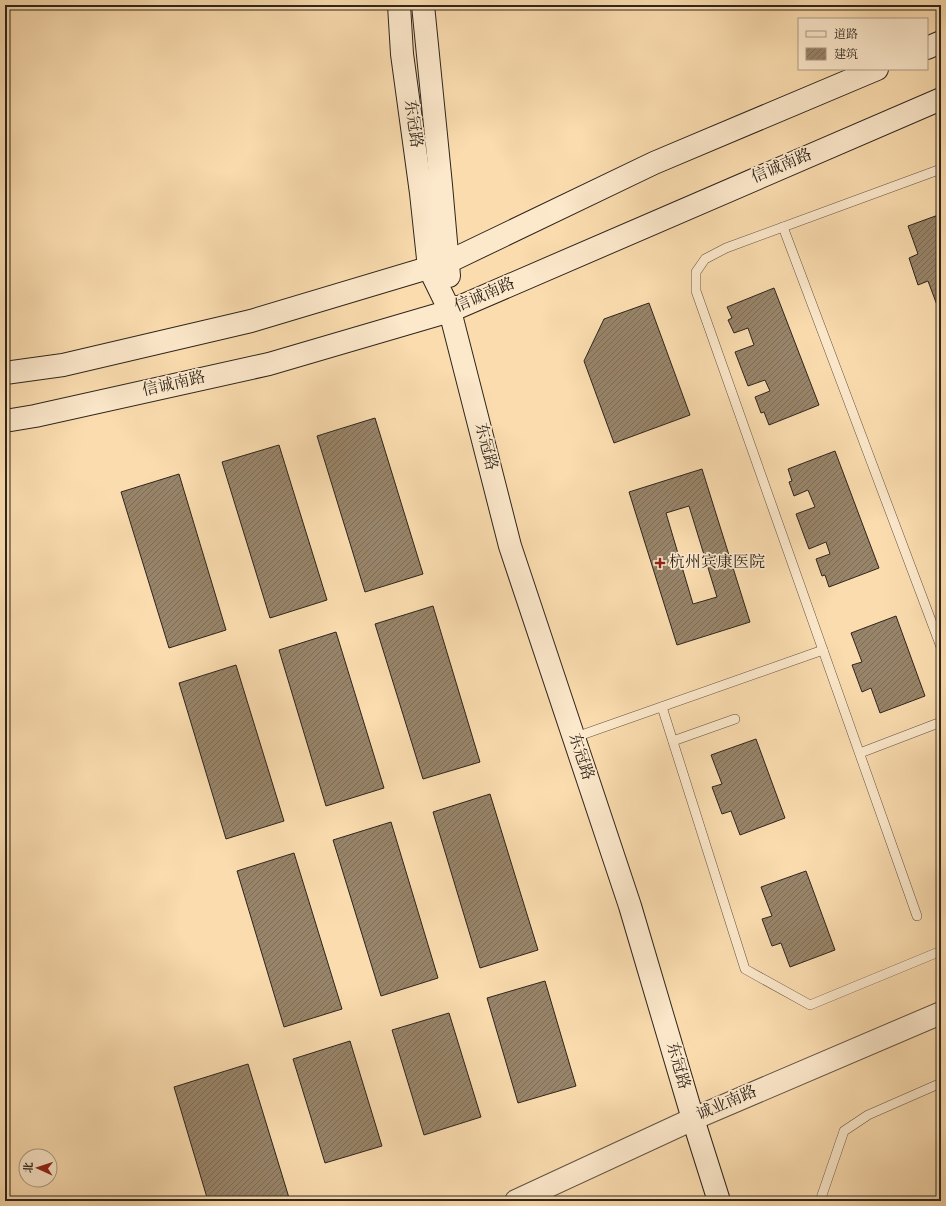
<svg xmlns="http://www.w3.org/2000/svg" width="946" height="1206" viewBox="0 0 946 1206" font-family="'Sorts Mill Goudy','Noto Serif SC',serif">
<defs>
<pattern id="building-hatch" width="6" height="6" patternUnits="userSpaceOnUse"><rect width="6" height="6" fill="#988469"/><path d="M-1 1l2-2M0 6l6-6M5 7l2-2" fill="none" stroke="#7c6c56"/></pattern>
</defs>
<rect width="100%" height="100%" fill="#fadcaf"/>
<filter id="stains"><feTurbulence type="fractalNoise" baseFrequency=".005" numOctaves="4"/><feColorMatrix values="0 0 0 0 .2 0 0 0 0 .09 0 0 0 0 .02 0 0 0 .5 -.17"/></filter>
<radialGradient id="worn" r=".72"><stop offset=".6" stop-color="#630" stop-opacity="0"/><stop offset="1" stop-color="#630" stop-opacity=".3"/></radialGradient>
<g fill="url(#building-hatch)" stroke="#2e251d" fill-rule="evenodd">
<path d="M941,214v90l-4,1 -9,-24 -10,4 -9,-27 9,-4 -10,-28z"/>
<path d="M774,288l45,117 -50,20 -5,-13 -3,1 -6,-16 15,-6 -5,-11 -17,6 -13,-34 19,-7 -6,-17 -14,5 -6,-13 4,-2 -5,-11z"/>
<path d="M649,303l41,112 -76,28 -30,-82 20,-42z"/>
<path d="M375,418l48,156 -58,18 -48,-156z"/>
<path d="M279,445l48,155 -57,18 -48,-156z"/>
<path d="M835,451l44,117 -50,19 -4,-12 -3,1 -6,-17 14,-5 -4,-12 -17,7 -13,-35 19,-7 -7,-17 -14,6 -5,-14 3,-1 -4,-12z"/>
<path d="M702,469l48,153 -73,23 -48,-153zM689,506l28,91 -24,7 -27,-91z"/>
<path d="M179,474l47,156 -57,18 -48,-156z"/>
<path d="M433,606l47,156 -57,17 -48,-155z"/>
<path d="M896,616l29,80 -45,17 -9,-25 -9,4 -10,-27 10,-3 -11,-29z"/>
<path d="M336,632l48,156 -58,18 -47,-156z"/>
<path d="M236,665l48,156 -58,18 -47,-156z"/>
<path d="M756,739l29,79 -45,17 -9,-24 -9,3 -10,-27 10,-3 -11,-29z"/>
<path d="M490,794l48,156 -58,18 -47,-156z"/>
<path d="M391,822l47,156 -57,18 -48,-156z"/>
<path d="M294,853l48,156 -58,18 -47,-156z"/>
<path d="M806,871l29,79 -45,17 -9,-24 -9,3 -10,-27 10,-3 -11,-29z"/>
<path d="M545,981l31,105 -58,17 -31,-105z"/>
<path d="M449,1013l32,104 -57,18 -32,-105z"/>
<path d="M350,1041l32,105 -57,17 -32,-104z"/>
<path d="M248,1064l42,137h-82l-34,-114z"/>
</g>
<g fill="none" stroke-linecap="round" stroke-linejoin="round">
<g stroke="#615342" stroke-width="10">
<g id="service">
<path d="M783,227l158,420"/>
<path d="M662,707l83,262 65,36 131,-54"/>
<path d="M573,738l250,-88"/>
<path d="M673,741l62,-22"/>
<path d="M860,753l81,-31"/>
<path d="M917,916l-221,-625v-19l9,-13 21,-11 215,-79"/>
<path d="M820,1201l24,-70 24,-16 73,-32"/>
</g>
</g>
<g stroke="#615342" stroke-width="24">
<path id="tertiary" d="M516,1201l177,-82 248,-106"/>
</g>
<g stroke="#2e251d" stroke-width="24">
<g id="secondary">
<path d="M399,5l3,49 19,139 8,75 21,43 60,235 120,360 63,213 26,82"/>
<path d="M423,5l18,180 8,91"/>
<path d="M927,48l14,-6"/>
<path d="M5,373l58,-8 188,-44 197,-59 206,-99 223,-94"/>
<path d="M5,421l30,-5 234,-52 181,-53 491,-212"/>
</g>
</g>
<use href="#service" stroke="#fce8cb" stroke-width="9"/>
<use href="#tertiary" stroke="#fce8cb" stroke-width="22"/>
<use href="#secondary" stroke="#fce8cb" stroke-width="22"/>
</g>
<path fill="#8f2418" stroke="#fce8cb" stroke-width="1.5" d="M658 557h4v4h4v4h-4v4h-4v-4h-4v-4h4z"/>
<g text-anchor="middle" dominant-baseline="central" stroke-width="3.5" stroke-linejoin="round" paint-order="stroke">
<g font-size="16" fill="#2e251d" stroke="#fce8cb">
<text transform="translate(412 124) rotate(82)">东冠路</text>
<text transform="translate(782 167) rotate(-23)">信诚南路</text>
<text transform="translate(485 296) rotate(-23)">信诚南路</text>
<text transform="translate(174 385) rotate(-13)">信诚南路</text>
<text transform="translate(485 447) rotate(76)">东冠路</text>
<text transform="translate(580 757) rotate(72)">东冠路</text>
<text transform="translate(677 1066) rotate(74)">东冠路</text>
<text transform="translate(727 1104) rotate(-23)">诚业南路</text>
</g>
<g font-size="16" fill="#2e251d" stroke="#fce8cb" text-anchor="start">
<text x="669" y="563">杭州宾康医院</text>
</g>
</g>
<rect width="946" height="1206" fill="none" stroke="#fadcaf" stroke-width="20"/>
<rect x="6" y="6" width="934" height="1194" fill="none" stroke="#2e251d" stroke-width="2"/>
<rect x="10" y="10" width="926" height="1186" fill="none" stroke="#2e251d"/>
<rect x="798" y="18" width="130" height="52" fill="#fce8cb" stroke="#aa9a85"/>
<rect x="806" y="31" width="20" height="6" fill="#fce8cb" stroke="#aa9a85"/>
<text x="834" y="38" font-size="12" fill="#2e251d">道路</text>
<rect x="806" y="48" width="20" height="12" fill="url(#building-hatch)" stroke="#aa9a85"/>
<text x="834" y="58" font-size="12" fill="#2e251d">建筑</text>
<g transform="translate(38 1168) rotate(273)"><circle r="19" fill="#fce8cb" stroke="#aa9a85"/>
<path d="M0-3L7 15L0 10L-7 15Z" fill="#8f2418"/>
<text y="-6" font-size="11" font-weight="bold" text-anchor="middle" fill="#2e251d">北</text>
</g>
<rect width="100%" height="100%" filter="url(#stains)"/>
<rect width="100%" height="100%" fill="url(#worn)"/>
</svg>
